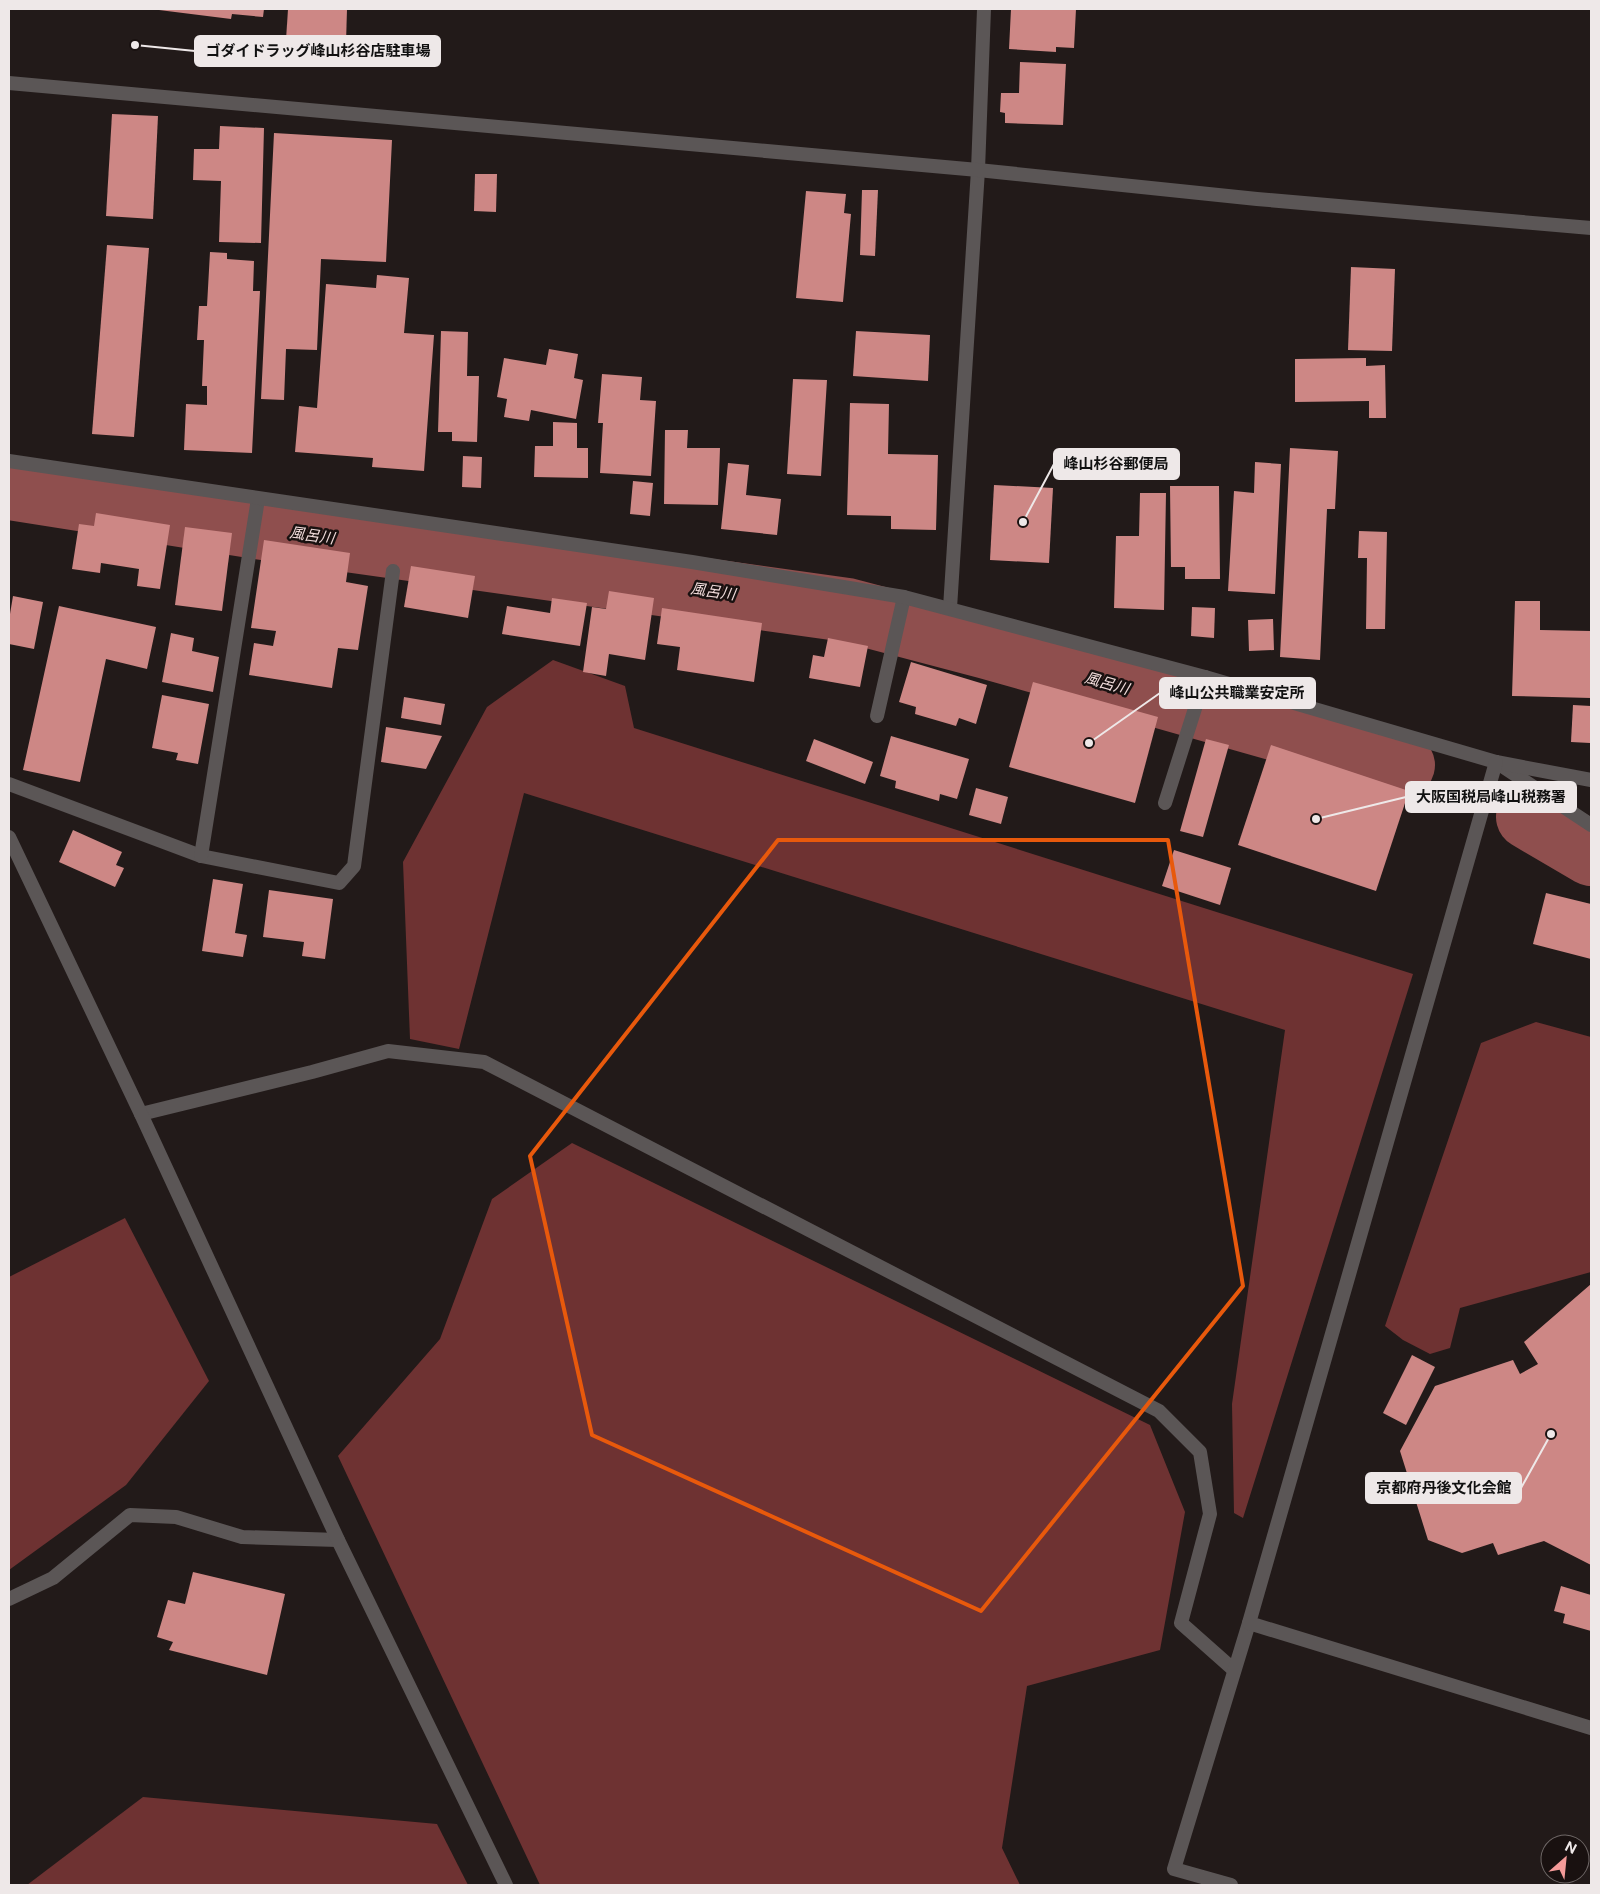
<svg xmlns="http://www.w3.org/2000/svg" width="1600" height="1894" viewBox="0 0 1600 1894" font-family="'Public Sans','Noto Sans JP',sans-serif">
<rect width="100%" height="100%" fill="#221a19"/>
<g fill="#6e3232">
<path d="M553,660l72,26 9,42 779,246 -170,544 -9,-5 -2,-109 53,-374 -761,-237 -65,256 -49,-10 -7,-177 84,-155z"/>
<path d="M1536,1022l55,15v235l-131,36 -10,40 -20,6 -27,-14 -18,-14 96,-283z"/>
<path d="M572,1143l578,282 35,87 -25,138 -133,36 -25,162 18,37h-480l-202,-429 102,-117 52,-140z"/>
<path d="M125,1218l84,163 -83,104 -117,85v-293z"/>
<path d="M143,1797l294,27 31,61h-441z"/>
</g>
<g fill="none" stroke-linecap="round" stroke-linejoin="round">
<g stroke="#8f4f4e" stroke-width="64">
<path d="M9,488l280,44 558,78 140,37 416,118"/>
<path d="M1528,817l63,37"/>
</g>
</g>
<g fill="#cd8785">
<path d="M151,9h113l-1,8 -31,-3 -1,5z"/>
<path d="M288,9h59l-1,34 -60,-3z"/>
<path d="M1011,9h65l-2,39 -18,-1v5l-47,-3z"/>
<path d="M1020,62l46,2 -3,61 -58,-2v-10l-5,-1 1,-19h18z"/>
<path d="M112,114l46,2 -5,103 -47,-3z"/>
<path d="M220,126l44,2 -3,115 -42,-1 2,-61 -28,-1 1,-31h25z"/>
<path d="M274,133l118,7 -6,122 -65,-3 -4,91 -31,-1 -2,51 -23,-1z"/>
<path d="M475,174h22l-1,38 -22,-1z"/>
<path d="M862,190h16l-3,66 -15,-1z"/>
<path d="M806,191l40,3 -2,19 7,1 -8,88 -47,-4z"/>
<path d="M107,245l42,3 -15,189 -42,-3z"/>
<path d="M210,252l17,1v6l27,2 -1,30h7l-8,162 -68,-3 2,-46 21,1v-19h-5l2,-46h-7l2,-34h8z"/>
<path d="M1351,267l44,2 -3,82 -44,-1z"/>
<path d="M377,275l32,3 -5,55 30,2 -10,136 -52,-4 1,-9 -78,-6 4,-46 18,2 9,-124 50,4z"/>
<path d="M441,331l27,1 -1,44h12l-2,66 -25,-1v-9h-14z"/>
<path d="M856,331l74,4 -2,46 -75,-5z"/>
<path d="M549,349l29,5 -4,24 9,2 -7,39 -45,-9 -2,11 -25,-4 3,-18 -10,-2 7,-39 42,7z"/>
<path d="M1366,358v8l19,-1 1,53h-17v-17l-74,1v-43z"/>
<path d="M602,374l40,3 -2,23 16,1 -5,75 -51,-3 3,-50h-5z"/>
<path d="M793,379l34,1 -6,96 -34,-2z"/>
<path d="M850,403l39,1 -1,50 50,1 -2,75 -45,-1v-13l-44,-1z"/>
<path d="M553,422l24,1v25h11v30l-54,-1 1,-31h18z"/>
<path d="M665,430h23l-1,18h33l-2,57 -54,-1z"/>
<path d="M1290,448l48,3 -3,58h-8l-7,151 -40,-3z"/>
<path d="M463,456l19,1 -1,31 -19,-1z"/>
<path d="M1255,462l26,2 -6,130 -47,-3 6,-100 20,2z"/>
<path d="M728,463l21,2 -3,30 35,4 -4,36 -56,-6z"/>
<path d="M633,481l20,2 -3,33 -20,-2z"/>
<path d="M994,485l59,3 -4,75 -59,-3z"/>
<path d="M1170,486h49l1,93h-35v-12h-14z"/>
<path d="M1140,493h26l-2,117 -50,-2 2,-72h23z"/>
<path d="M96,513l74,12 -10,64 -23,-3 2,-17 -38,-6 -1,10 -28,-4 7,-45 15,2z"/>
<path d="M185,527l47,6 -10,78 -47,-6z"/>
<path d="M1359,531l28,1 -2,97h-19l1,-71h-9z"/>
<path d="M264,540l86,13 -4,29 22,4 -10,64 -20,-2 -6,40 -83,-13 5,-32 19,3 3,-15 -25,-3z"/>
<path d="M411,566l64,10 -7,42 -64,-11z"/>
<path d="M609,591l45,7 -9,62 -36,-6 -3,22 -23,-4 9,-65 14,2z"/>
<path d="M13,596l30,6 -9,47 -25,-5v-24z"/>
<path d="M552,598l35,5 -7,43 -78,-12 5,-28 43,7z"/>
<path d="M1515,601h25v29l51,1v67l-79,-2z"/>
<path d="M59,606l97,21 -9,42 -41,-10 -26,123 -57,-12z"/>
<path d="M1192,607l23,1 -1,30 -23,-2z"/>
<path d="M662,608l100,15 -8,59 -77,-12 3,-23 -23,-3z"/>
<path d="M1273,619l1,31 -25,1 -1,-31z"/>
<path d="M171,633l23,5 -2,13 27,6 -6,35 -51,-10z"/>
<path d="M828,638l40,8 -8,41 -51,-9 4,-23 11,2z"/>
<path d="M911,662l76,23 -11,39 -17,-6 -3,8 -41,-12 1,-7 -17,-5z"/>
<path d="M1033,682l125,35 -23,86 -126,-36z"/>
<path d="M162,695l47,9 -11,60 -22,-4 2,-7 -26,-5z"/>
<path d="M404,697l41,7 -4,21 -40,-7z"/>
<path d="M1573,705l18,1 -1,37 -19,-1z"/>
<path d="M386,727l56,9 -16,33 -45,-7z"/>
<path d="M891,736l78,23 -12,40 -17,-5 -1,7 -44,-13 1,-7 -16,-5z"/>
<path d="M814,739l59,23 -8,22 -59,-23z"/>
<path d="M1206,739l23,6 -26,92 -23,-6z"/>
<path d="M1271,745l138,46 -33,100 -138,-46z"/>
<path d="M976,788l32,9 -7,27 -32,-9z"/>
<path d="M73,830l49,22 -6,13 8,3 -9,19 -56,-25z"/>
<path d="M1174,850l57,18 -11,37 -58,-19z"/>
<path d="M213,879l30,5 -8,49 12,2 -4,22 -41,-6z"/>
<path d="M269,890l64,9 -8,60 -23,-3 2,-14 -41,-5z"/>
<path d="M1546,893l45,11v55l-58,-15z"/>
<path d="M1591,1284v281l-47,-24 -46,14 -5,-12 -31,10 -34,-13 -28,-89 35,-65 78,-26 7,14 18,-10 -14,-22z"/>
<path d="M1412,1355l23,12 -29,58 -23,-12z"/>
<path d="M193,1572l92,22 -18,81 -98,-25 4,-8 -16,-5 11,-37 17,4z"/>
<path d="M1561,1586l30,9v36l-28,-8 2,-9 -11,-3z"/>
</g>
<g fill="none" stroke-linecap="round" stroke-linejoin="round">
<g stroke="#5b5656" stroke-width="14">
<path d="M877,716l27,-119"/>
<path d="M1165,803l40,-126"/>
<path d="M9,1599l44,-21 77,-63 46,2 66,20 96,3"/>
</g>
<g stroke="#5b5656" stroke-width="14">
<path d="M950,608l28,-438 6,-161"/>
<path d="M1496,762l95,63"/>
<path d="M9,784l192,72 138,27 15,-17 39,-295"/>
<path d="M201,856l57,-357"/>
<path d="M141,1114l171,-42 76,-21 96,11 675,349 41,41 10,62 -29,109 53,47"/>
<path d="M1231,1885l-57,-16 75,-246"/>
</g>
<g stroke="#5b5656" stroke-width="14">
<path d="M9,83l969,87 279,29 334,29"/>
<path d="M9,461l683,101 212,35 301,80 291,85 95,18"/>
<path d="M1496,762l-247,861 342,105"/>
<path d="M9,837l132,277 197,426 168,345"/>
</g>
</g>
<path fill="none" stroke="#e8590c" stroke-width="4" stroke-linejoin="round" d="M778,840h390l75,446 -262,325 -389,-176 -62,-279z"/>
<g text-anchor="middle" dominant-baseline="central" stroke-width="5" stroke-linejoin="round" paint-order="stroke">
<g font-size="15" font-style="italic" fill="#f1dcdb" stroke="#191110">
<text transform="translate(312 535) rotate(8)">風呂川</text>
<text transform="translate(713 591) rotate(8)">風呂川</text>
<text transform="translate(1107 683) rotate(16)">風呂川</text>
</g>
</g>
<path fill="none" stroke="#eee8e8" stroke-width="2" d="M135 45L195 51M1023 522L1054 464M1089 743L1160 693M1316 819L1406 797M1551 1434L1521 1488"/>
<g fill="#eee8e8" stroke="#191110" stroke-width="2">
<circle cx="135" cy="45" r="5"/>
<circle cx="1023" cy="522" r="5"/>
<circle cx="1089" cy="743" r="5"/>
<circle cx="1316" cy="819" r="5"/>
<circle cx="1551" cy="1434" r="5"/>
</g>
<g fill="#eee8e8" stroke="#eee8e8" stroke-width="2">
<rect x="195" y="36" width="245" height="30" rx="5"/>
<rect x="1054" y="449" width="125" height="30" rx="5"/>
<rect x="1160" y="678" width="155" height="30" rx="5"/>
<rect x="1406" y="782" width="170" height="30" rx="5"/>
<rect x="1366" y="1473" width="155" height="30" rx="5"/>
</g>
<g font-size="15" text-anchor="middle" font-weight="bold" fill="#111">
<text x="318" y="56">ゴダイドラッグ峰山杉谷店駐車場</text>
<text x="1116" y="469">峰山杉谷郵便局</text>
<text x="1237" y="698">峰山公共職業安定所</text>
<text x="1491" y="802">大阪国税局峰山税務署</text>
<text x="1444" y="1493">京都府丹後文化会館</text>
</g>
<rect width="1600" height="1894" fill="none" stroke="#eee8e8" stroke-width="20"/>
<g transform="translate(1565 1859) rotate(27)"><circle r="24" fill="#191110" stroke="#6e6766"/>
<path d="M0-4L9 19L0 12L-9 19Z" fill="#f59b99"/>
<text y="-8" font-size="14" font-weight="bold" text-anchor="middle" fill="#eee8e8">N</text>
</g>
</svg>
